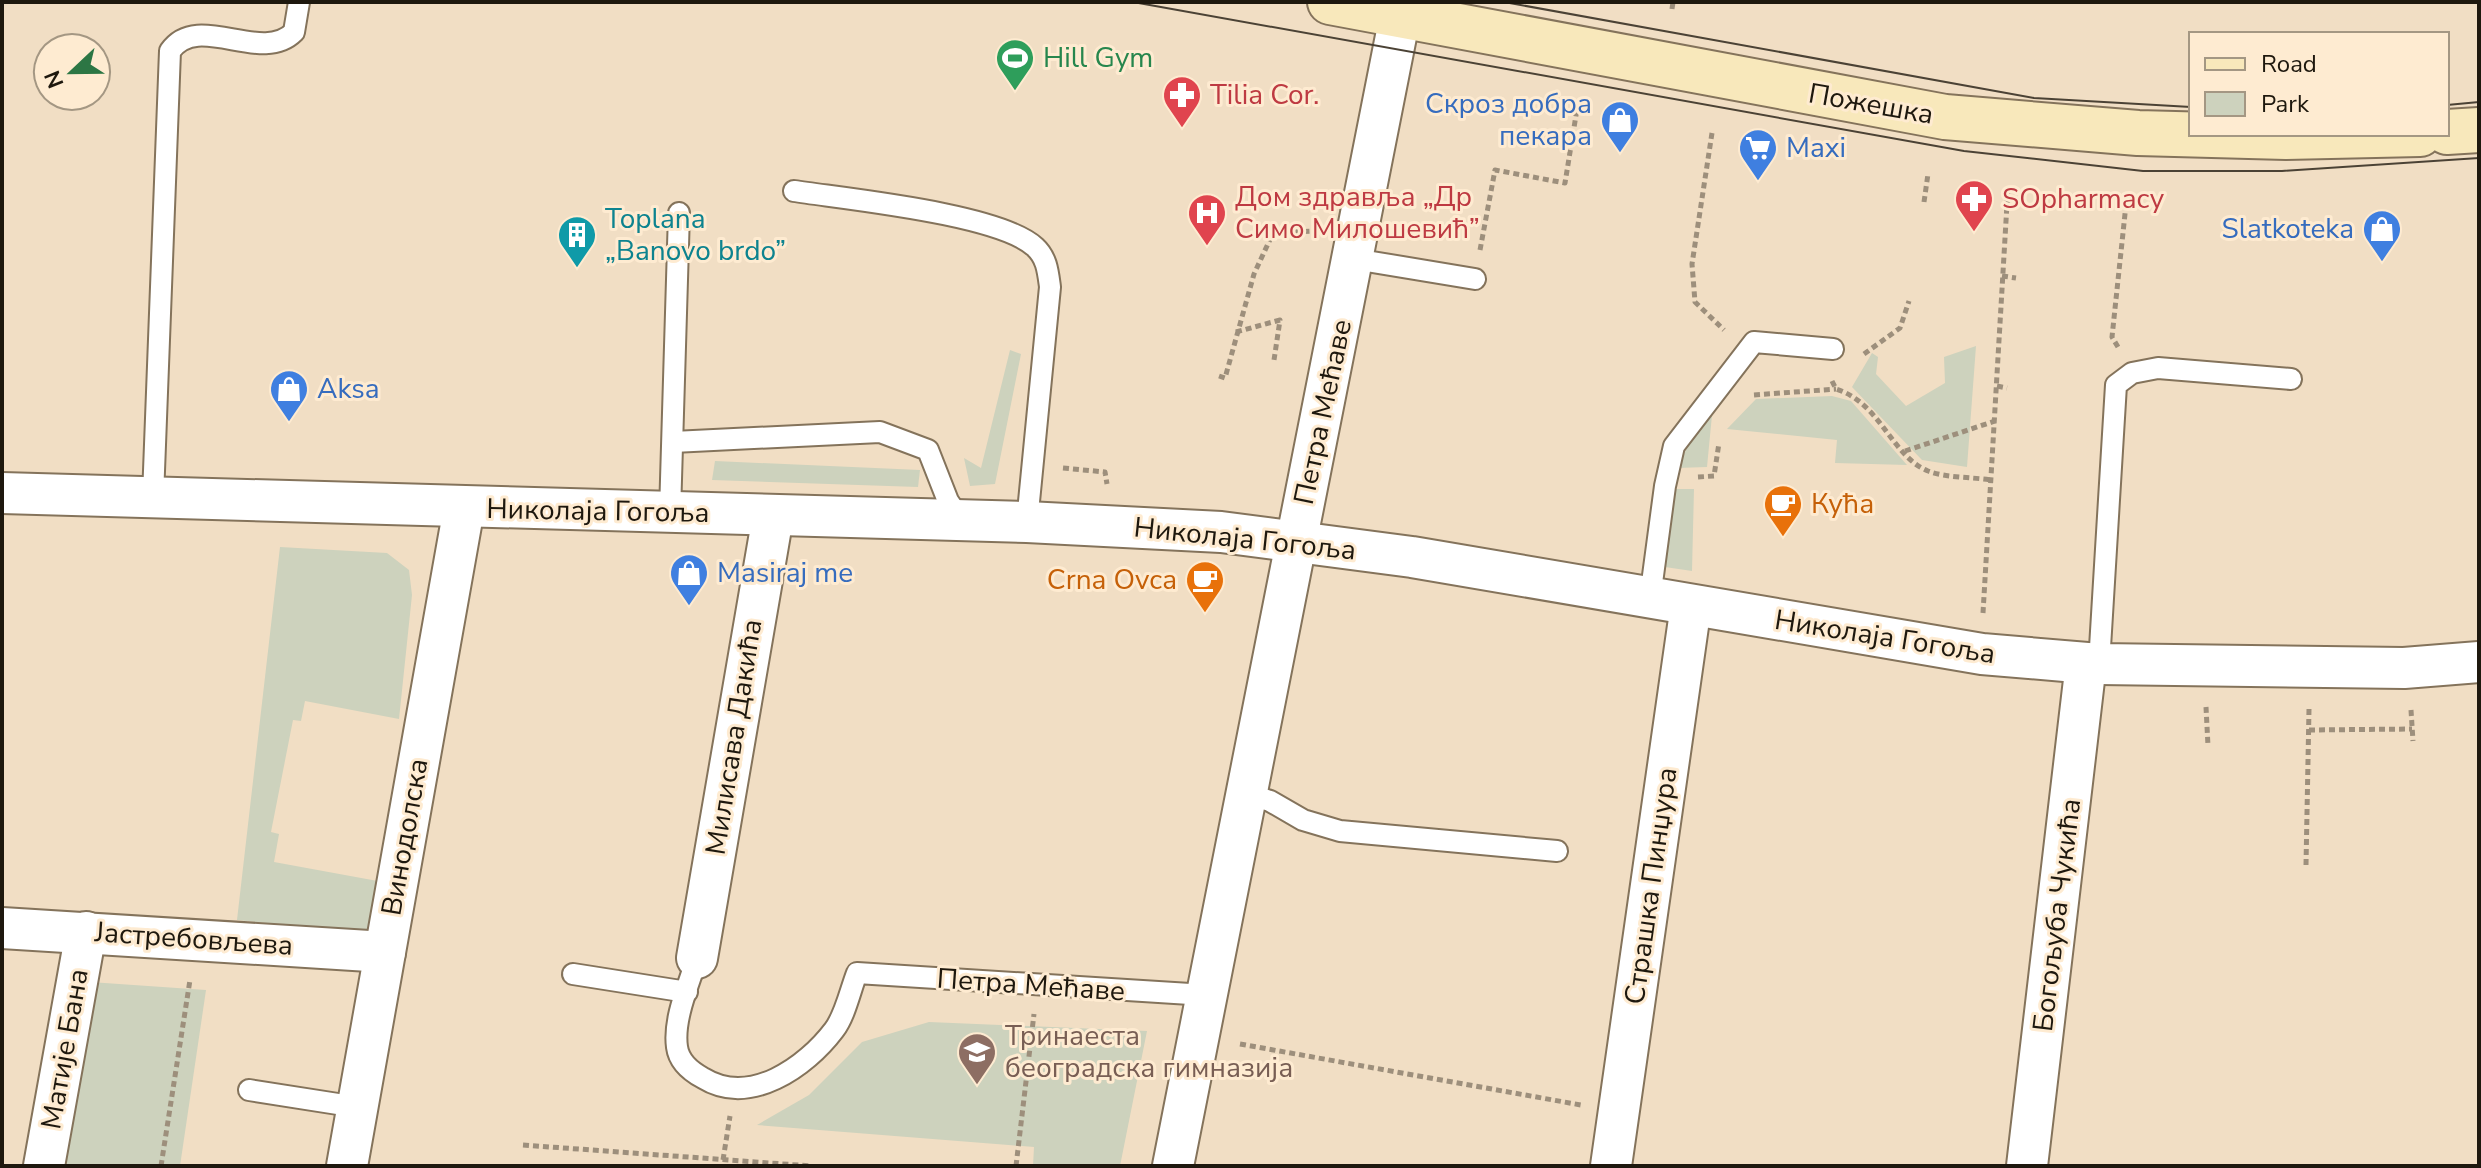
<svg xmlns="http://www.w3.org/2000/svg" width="2481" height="1168" viewBox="0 0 2481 1168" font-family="'Nunito Sans',sans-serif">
<rect width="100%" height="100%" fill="#f1dec4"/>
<g fill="#cdd2bd">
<path d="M1976,346l-9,121 -45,-7 -70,-73 20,-34 6,4 -2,17 30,32 39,-23 -1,-26z"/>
<path d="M1010,350l11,4 -26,130 -25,2 -6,-28 17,10z"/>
<path d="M1832,396l19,5 56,64 -72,-2 2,-23 -110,-11 29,-30z"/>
<path d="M1712,415l-5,52 -30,1 26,-52z"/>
<path d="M715,461l205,9 -2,17 -206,-7z"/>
<path d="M1672,489h22l-2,82 -27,-4z"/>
<path d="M280,547l107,6 22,17 3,25 -13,124 -94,-18 -4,20 -8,-1 -22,112 8,2 -5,28 109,20 -9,52 -137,-14z"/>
<path d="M90,982l116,8 -26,176h-114z"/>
<path d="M929,1022l218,9 -27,135h-87l1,-19 -277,-22 52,-30 53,-53z"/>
</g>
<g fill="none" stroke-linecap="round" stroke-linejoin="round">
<g stroke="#84735b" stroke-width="24">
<g id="service">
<path d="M794,191c52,8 206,23 241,56 12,11 13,25 15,40l-23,235"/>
<path d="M1354,259l121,20"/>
<path d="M673,442l207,-10 48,18 20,51 13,19"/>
<path d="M153,497l17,-446c28,-40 91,14 124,-19l5,-30"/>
<path d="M670,513l9,-300"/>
<path d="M1650,598l15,-112 9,-40 80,-104 79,7"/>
<path d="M2099,664l17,-279 16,-12 26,-5 133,11"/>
<path d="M1249,794l21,7 33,19 37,11 217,20"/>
<path d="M697,958c-8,26 -24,61 -20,89 2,15 13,24 26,31 47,29 103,-11 131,-48 11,-14 16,-39 23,-57l349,22"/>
<path d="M573,974l114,18"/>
<path d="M249,1090l108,17"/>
</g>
</g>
<g stroke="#84735b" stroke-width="44">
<g id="minor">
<path d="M2,493l1025,29 194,10 191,25 570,97 117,10 305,4 75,-6"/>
<path d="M2,928l383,24"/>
<path d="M697,958l76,-442"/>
<path d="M44,1166l42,-234"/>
<path d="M347,1166l117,-658"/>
<path d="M1173,1166l227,-1150"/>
<path d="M1611,1166l80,-561"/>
<path d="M2027,1166l59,-503"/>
</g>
</g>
<g stroke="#84735b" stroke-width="48">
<g id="secondary">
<path d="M1330,2l615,115 193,16 148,4 134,-3"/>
<path d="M2447,132l32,-2"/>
</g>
</g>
<g stroke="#9d8f7c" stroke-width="5" stroke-dasharray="6 4" stroke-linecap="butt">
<path d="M1672,9l1,-7"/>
<path d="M1712,133l-20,131 3,38 29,28"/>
<path d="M1924,202l4,-28"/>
<path d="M1480,250l15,-80 70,13 13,-80"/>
<path d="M2002,276l14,2"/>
<path d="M1236,332l44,-12 -6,40"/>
<path d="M2118,347l-6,-10 15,-142"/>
<path d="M1864,354l36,-26 9,-27"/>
<path d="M1219,376l6,2 29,-104 19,-41 43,-2"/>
<path d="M1832,381l4,8c45,14 56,68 92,82 18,7 44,6 63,9"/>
<path d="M1997,386l10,2"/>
<path d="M1754,395l82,-6"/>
<path d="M1905,451l90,-30"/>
<path d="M1063,468l42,4 2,12"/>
<path d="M1698,477l16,-1 5,-33"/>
<path d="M1983,613l25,-426"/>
<path d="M2206,707l2,39"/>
<path d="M2411,710l2,31"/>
<path d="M2309,730l103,-1"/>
<path d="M2306,865l3,-156"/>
<path d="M1240,1044l341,61"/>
<path d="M523,1145l288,21"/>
<path d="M723,1160l7,-44"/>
<path d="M161,1166l29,-186"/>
<path d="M1016,1166l18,-152"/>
</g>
<use href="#service" stroke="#fff" stroke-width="20"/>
<use href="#minor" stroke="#fff" stroke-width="40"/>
<use href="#secondary" stroke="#f8e8bb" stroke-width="44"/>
<g stroke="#4b4235" stroke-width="2">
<path d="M1133,2l831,149 179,20h139l197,-13"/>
<path d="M1504,2l530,96 157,9"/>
<path d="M2447,105l32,-3"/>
</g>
</g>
<defs>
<g id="stadium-pin" transform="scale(2)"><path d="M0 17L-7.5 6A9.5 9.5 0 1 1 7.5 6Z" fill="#2e9e5b" stroke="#feebd1"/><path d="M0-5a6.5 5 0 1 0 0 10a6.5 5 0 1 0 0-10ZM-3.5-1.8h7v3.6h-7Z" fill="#fff"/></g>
<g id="pharmacy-pin" transform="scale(2)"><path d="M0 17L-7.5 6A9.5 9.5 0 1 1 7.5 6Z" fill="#e0444e" stroke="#feebd1"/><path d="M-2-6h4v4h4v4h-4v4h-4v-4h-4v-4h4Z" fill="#fff"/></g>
<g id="shop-pin" transform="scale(2)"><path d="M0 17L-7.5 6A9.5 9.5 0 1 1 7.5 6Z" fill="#3f7fe0" stroke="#feebd1"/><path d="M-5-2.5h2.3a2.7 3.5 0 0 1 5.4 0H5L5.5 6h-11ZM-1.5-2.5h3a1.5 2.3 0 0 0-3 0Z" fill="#fff"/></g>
<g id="supermarket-pin" transform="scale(2)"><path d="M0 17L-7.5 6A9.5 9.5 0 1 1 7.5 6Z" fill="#3f7fe0" stroke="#feebd1"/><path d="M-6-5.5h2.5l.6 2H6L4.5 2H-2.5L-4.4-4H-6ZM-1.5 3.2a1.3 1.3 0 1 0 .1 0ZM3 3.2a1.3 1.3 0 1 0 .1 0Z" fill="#fff"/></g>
<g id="hospital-pin" transform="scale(2)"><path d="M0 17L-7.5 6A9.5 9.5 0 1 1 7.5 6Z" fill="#e0444e" stroke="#feebd1"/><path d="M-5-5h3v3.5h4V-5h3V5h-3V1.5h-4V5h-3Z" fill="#fff"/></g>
<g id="building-pin" transform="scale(2)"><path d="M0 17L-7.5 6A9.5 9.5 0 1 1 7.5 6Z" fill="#0f9aa8" stroke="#feebd1"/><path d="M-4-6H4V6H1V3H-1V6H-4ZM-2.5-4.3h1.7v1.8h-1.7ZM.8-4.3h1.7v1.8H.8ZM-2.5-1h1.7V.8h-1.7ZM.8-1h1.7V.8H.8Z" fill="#fff"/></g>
<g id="cafe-pin" transform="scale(2)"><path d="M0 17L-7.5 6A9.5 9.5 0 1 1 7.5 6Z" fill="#e8710a" stroke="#feebd1"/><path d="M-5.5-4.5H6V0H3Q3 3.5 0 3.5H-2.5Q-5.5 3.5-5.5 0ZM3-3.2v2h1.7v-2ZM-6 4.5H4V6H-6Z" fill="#fff"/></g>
<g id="school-pin" transform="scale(2)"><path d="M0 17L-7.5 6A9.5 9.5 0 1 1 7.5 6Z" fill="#8d6e63" stroke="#feebd1"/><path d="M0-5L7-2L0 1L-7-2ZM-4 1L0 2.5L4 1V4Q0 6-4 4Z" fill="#fff"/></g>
</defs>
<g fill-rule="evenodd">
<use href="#stadium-pin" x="1015" y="58"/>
<use href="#pharmacy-pin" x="1182" y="95"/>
<use href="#shop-pin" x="1620" y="120"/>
<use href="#supermarket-pin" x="1758" y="148"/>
<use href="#pharmacy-pin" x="1974" y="199"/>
<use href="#hospital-pin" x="1207" y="213"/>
<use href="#shop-pin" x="2382" y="229"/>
<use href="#building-pin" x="577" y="235"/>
<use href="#shop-pin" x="289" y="389"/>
<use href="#cafe-pin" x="1783" y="504"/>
<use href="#shop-pin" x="689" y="573"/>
<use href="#cafe-pin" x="1205" y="580"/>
<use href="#school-pin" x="977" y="1052"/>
</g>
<g text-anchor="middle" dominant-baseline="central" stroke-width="6" stroke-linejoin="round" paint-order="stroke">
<g font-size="28" fill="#27864d" stroke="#feebd1" text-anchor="start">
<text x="1043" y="58">Hill Gym</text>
</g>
<g font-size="28" fill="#be3a42" stroke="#feebd1" text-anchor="start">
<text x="1210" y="95">Tilia Cor.</text>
<text x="1235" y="197">Дом здравља „Др<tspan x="1235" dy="32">Симо Милошевић”</tspan></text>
<text x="2002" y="199">SOpharmacy</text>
</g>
<g font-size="28" fill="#366cbe" stroke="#feebd1" text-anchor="start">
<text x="1592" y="104" text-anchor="end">Скроз добра<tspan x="1592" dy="32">пекара</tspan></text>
<text x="1786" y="148">Maxi</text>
<text x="2354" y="229" text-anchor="end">Slatkoteka</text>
<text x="317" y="389">Aksa</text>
<text x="717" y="573">Masiraj me</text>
</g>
<g font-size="28" fill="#1e180e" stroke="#feebd1">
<text transform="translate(1871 104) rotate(10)">Пожешка</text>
<text transform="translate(1323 412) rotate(-78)">Петра Мећаве</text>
<text transform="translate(598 511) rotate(1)">Николаја Гогоља</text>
<text transform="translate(1245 539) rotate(6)">Николаја Гогоља</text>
<text transform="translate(1885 637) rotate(9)">Николаја Гогоља</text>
<text transform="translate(734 737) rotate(-81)">Милисава Дакића</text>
<text transform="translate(405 837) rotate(-80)">Винодолска</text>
<text transform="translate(1651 886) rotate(-82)">Страшка Пинџура</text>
<text transform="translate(2057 915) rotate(-83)">Богољуба Чукића</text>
<text transform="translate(194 939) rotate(4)">Јастребовљева</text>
<text transform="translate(1031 985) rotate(4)">Петра Мећаве</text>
<text transform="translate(65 1049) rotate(-80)">Матије Бана</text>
</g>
<g font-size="28" fill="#0d838f" stroke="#feebd1" text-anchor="start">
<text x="605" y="219">Toplana<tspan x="605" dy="32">„Banovo brdo”</tspan></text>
</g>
<g font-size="28" fill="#c56008" stroke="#feebd1" text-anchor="start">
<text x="1811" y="504">Кућа</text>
<text x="1177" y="580" text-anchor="end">Crna Ovca</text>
</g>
<g font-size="28" fill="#785e54" stroke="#feebd1" text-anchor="start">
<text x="1005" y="1036">Тринаеста<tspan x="1005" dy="32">београдска гимназија</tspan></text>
</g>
</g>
<rect width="2481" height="1168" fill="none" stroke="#1e180e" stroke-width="8"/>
<rect x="2189" y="32" width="260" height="104" fill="#feebd1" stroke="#a49783" stroke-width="2"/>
<rect x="2205" y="58" width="40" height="12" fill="#f8e8bb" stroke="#a49783" stroke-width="2"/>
<text x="2261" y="72" font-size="24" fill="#1e180e">Road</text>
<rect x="2205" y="92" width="40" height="24" fill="#cdd2bd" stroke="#a49783" stroke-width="2"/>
<text x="2261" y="112" font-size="24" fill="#1e180e">Park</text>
<g transform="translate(72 72) rotate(248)"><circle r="38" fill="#feebd1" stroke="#a49783" stroke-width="2"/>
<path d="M0-6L14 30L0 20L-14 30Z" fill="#2c7644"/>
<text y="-12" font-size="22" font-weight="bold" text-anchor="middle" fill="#1e180e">N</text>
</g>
</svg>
